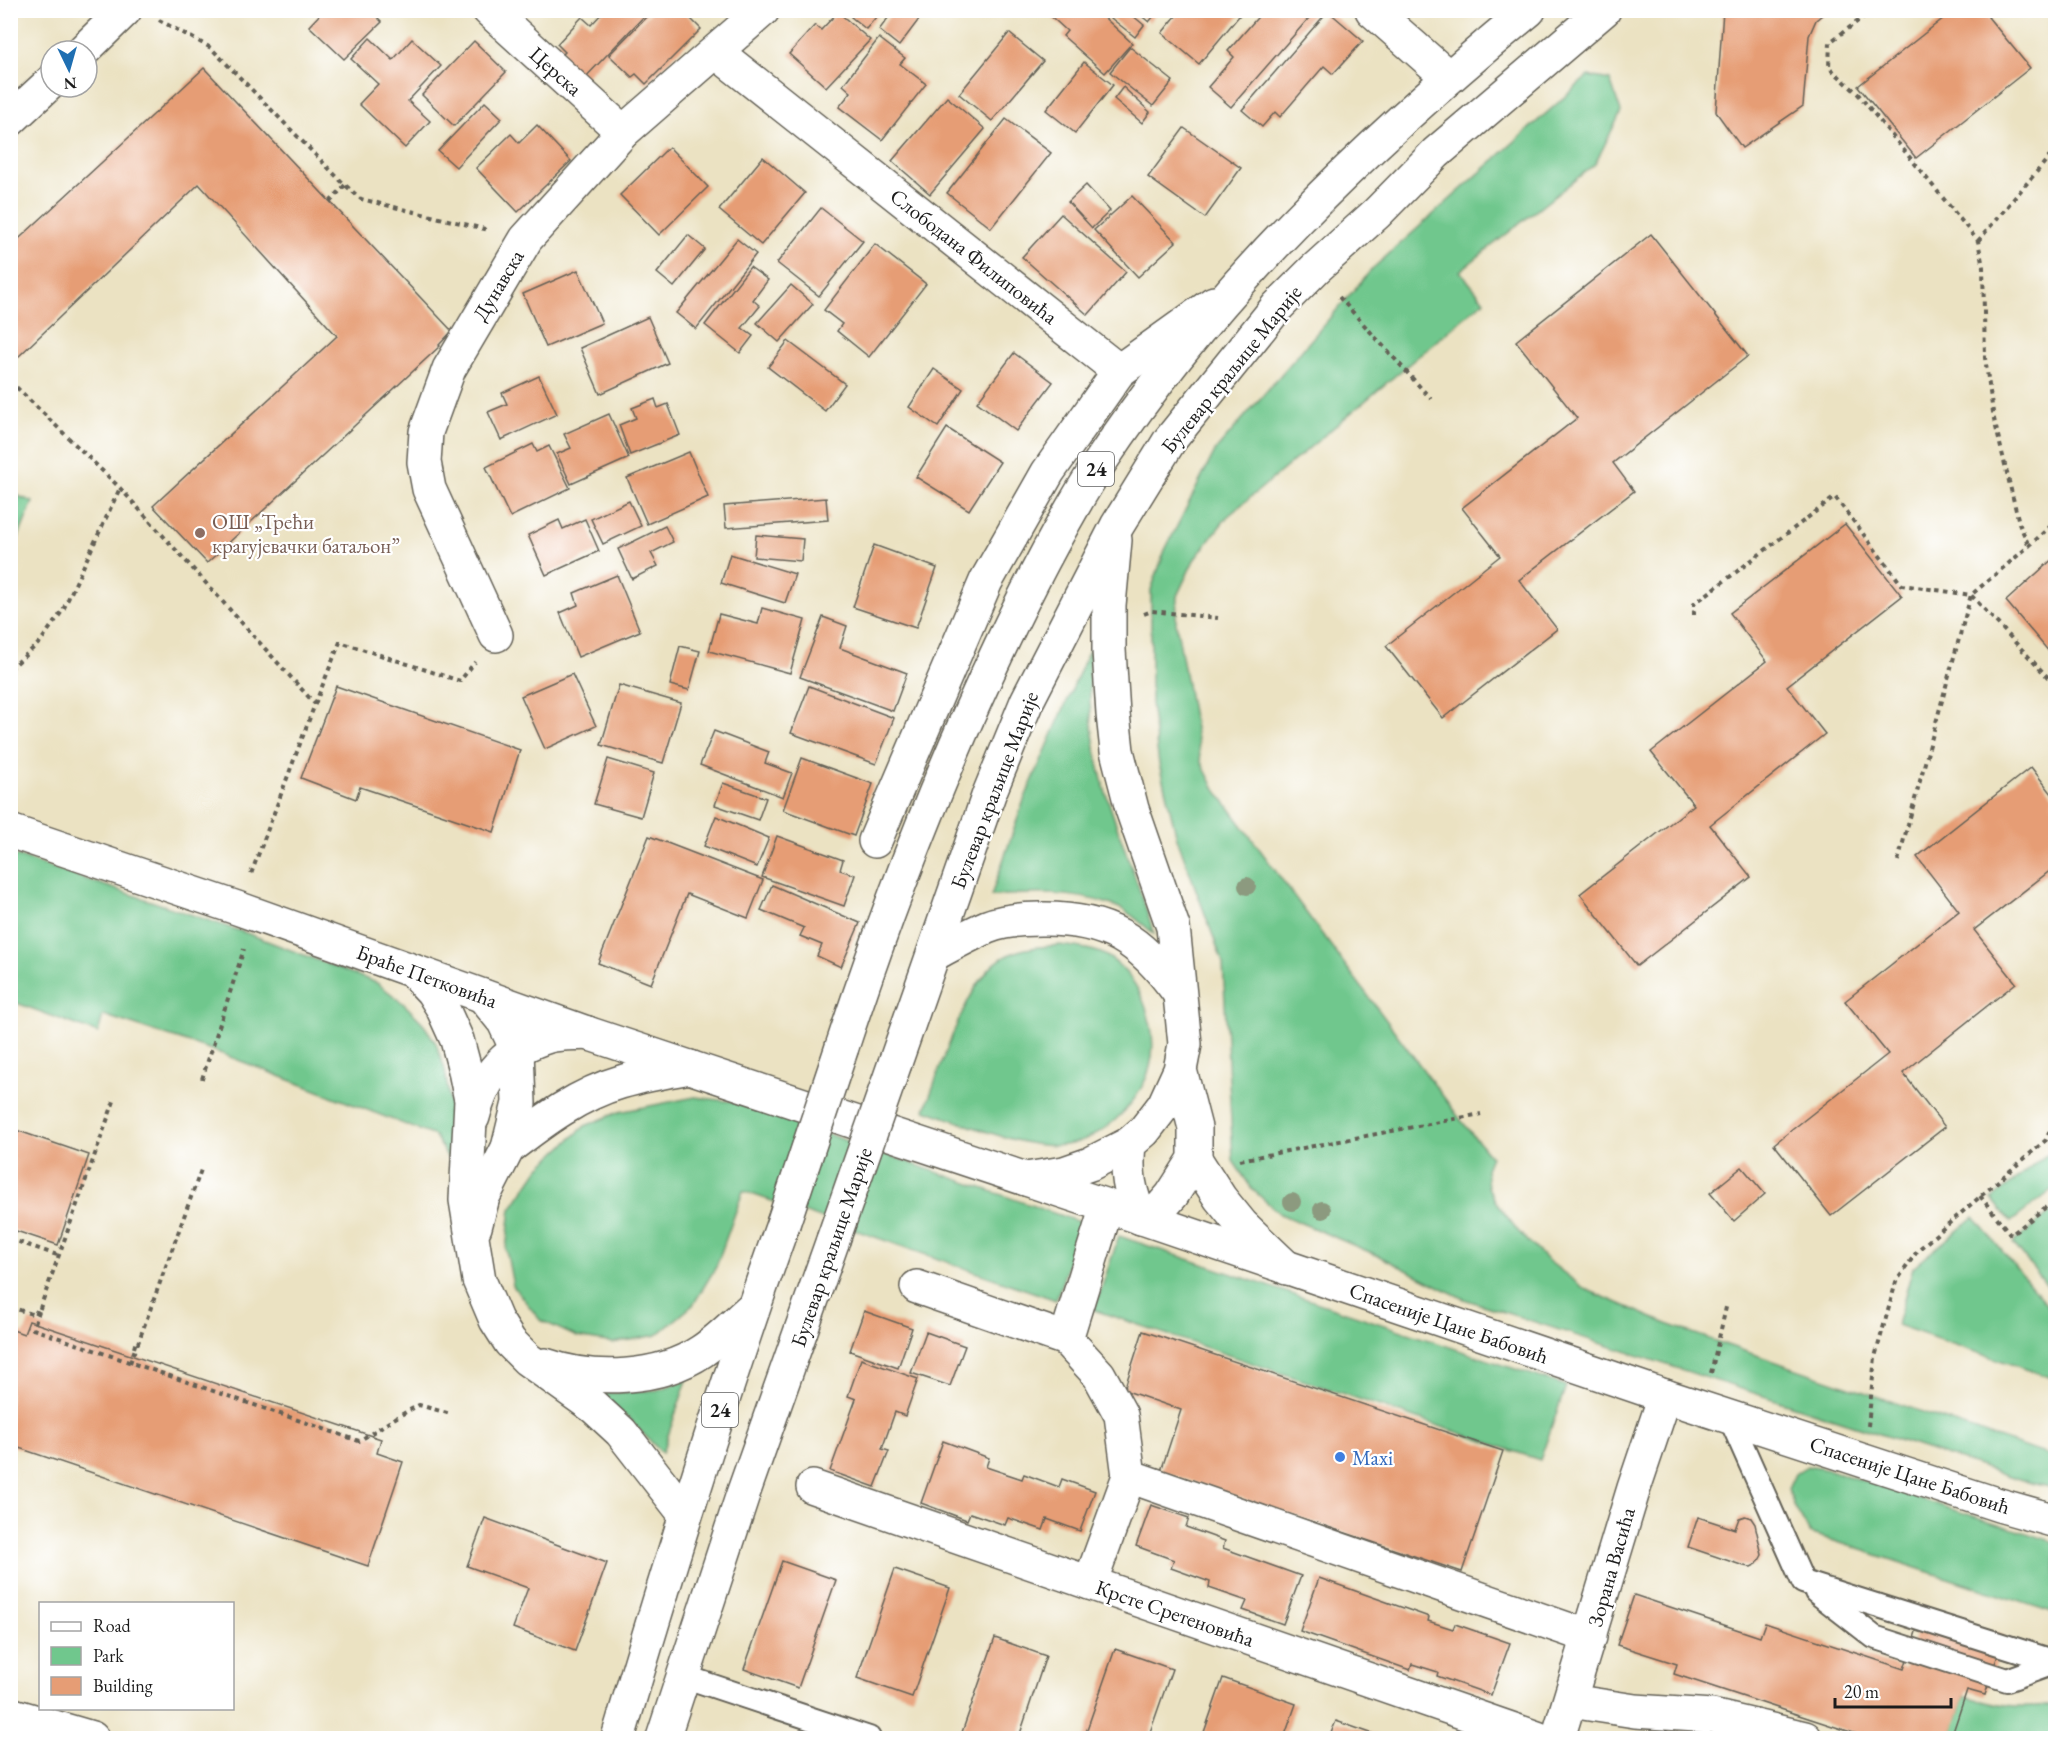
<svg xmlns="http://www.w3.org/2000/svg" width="2066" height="1749" viewBox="0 0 2066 1749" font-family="'EB Garamond',serif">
<rect width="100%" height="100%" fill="#fff"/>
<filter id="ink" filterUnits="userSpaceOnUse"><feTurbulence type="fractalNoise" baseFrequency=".0167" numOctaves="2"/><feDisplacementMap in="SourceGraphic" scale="12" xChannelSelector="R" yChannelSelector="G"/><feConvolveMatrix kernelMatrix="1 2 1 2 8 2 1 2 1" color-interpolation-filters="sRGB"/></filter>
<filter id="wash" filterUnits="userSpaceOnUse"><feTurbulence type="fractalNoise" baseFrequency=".008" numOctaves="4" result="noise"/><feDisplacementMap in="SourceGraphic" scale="24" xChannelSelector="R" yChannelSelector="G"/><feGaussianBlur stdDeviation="1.35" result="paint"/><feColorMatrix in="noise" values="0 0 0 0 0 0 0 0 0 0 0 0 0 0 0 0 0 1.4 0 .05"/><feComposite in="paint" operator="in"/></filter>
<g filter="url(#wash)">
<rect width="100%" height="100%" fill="#ebe2c2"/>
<g fill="#70c78d" stroke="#467254" stroke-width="1.5">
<path d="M1588,76l22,4 11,32 -26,52 -135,107 24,30 -257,216 -33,43 -17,36 -1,27 25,139 13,25 99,135 147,197 31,38 -5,12 2,18 8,15 22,29 28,28 39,30 82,35 51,18 330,113h7v33l-24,-5 -567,-184 -85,-43 -99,-42 -28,-25 -19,-28 -10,-198 -46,-125 -18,-74 -8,-61v-113l14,-40 50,-99 157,-182z"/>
<path d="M11,493l22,9 -22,53z"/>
<path d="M1090,648c-2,41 0,83 10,124 14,55 38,107 54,162 -13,-11 -26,-24 -42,-29 -39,-14 -81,-12 -121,-9l33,-96z"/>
<path d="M11,854l238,80 128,49 26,20 19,19 14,21 9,27 9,63 -2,32 -17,-29 -223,-86 -109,-35 -5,18 -87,-32z"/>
<path d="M1060,945c14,2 28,3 41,8 19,9 34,28 42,47 8,20 13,45 7,67 -10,35 -43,68 -79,77 -40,9 -107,-21 -146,-34 14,-39 43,-136 81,-154 17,-9 36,-9 54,-11z"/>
<path d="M695,1097l41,5 346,121 -26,77 -313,-109 -27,76 -23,38 -36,30 -44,8 -36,-6 -37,-17 -27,-34 -7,-37 5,-40 28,-41 46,-42 34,-14z"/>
<path d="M2055,1139v49l-44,34 -19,-23 59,-48z"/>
<path d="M2055,1209v87l-42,-53z"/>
<path d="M1974,1217l81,98v64l-158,-54 16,-58z"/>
<path d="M1119,1236l447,150 -26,74 -446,-150z"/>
<path d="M687,1380l-25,73 -33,-34 -33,-25 61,-4z"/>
<path d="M1807,1466l22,4 226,72v71l-245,-80 -16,-27 -6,-17 7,-15z"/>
<path d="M1965,1696c36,11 53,14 90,9v33h-104z"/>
</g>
<g id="blocks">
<g fill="#e69d75">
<path d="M324,10h46l12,12 -38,37 -35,-33z"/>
<path d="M605,10h45l-70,73 -24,-22 9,-9 -8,-8 25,-27 9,8z"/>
<path d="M653,10h29l19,19 -55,55 -10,-10 -4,3 -23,-22z"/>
<path d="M857,10h25l-16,19 -15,-12z"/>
<path d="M894,10h32l-27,36 -20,-16z"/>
<path d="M1044,10h52l36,33 -27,30 -42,-37 4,-5z"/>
<path d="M1111,10h15l18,15 -9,12 -28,-22z"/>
<path d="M1134,10h25l-10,12z"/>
<path d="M1181,10h63l-45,54 -37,-31z"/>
<path d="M1264,10h52l-85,97 -23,-20 26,-30 -6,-6z"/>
<path d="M1723,10h105l-12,10 -7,16 -6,70 -61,42 -26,-36z"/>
<path d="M1954,10h42l-8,7 42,51 -114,90 -58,-72z"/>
<path d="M1328,11l35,30 -30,33 -9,-8 -44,51 -5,-5 -13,15 -20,-17z"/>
<path d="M838,12l32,28 -44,47 -37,-33 26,-29 6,5z"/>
<path d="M1009,33l34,28 -51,60 -33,-27z"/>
<path d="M370,38l23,22 19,-21 29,27 -33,35 22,20 -25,27 -46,-44 19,-20 -27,-25z"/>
<path d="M879,38l26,20 -5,6 26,20 -44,56 -43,-33 12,-15 -8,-7z"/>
<path d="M474,41l32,31 -52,54 -32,-31z"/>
<path d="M1130,47l43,34 -20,25 -43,-34z"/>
<path d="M1084,62l29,23 -38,48 -29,-23z"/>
<path d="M204,68l248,263 -13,14 1,1 -233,217 -54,-57 184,-170 -138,-152 -181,173 -8,-8v-102z"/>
<path d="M1123,87l27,25 -8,11 -28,-24z"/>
<path d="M947,97l38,32 -55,65 -38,-33z"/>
<path d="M485,102l17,16 -46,49 -18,-16z"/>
<path d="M1006,119l45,34 -60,75 -44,-35z"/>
<path d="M537,125l34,36 -53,51 -42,-44 35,-34 8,9z"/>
<path d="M1184,128l57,40 -36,50 -57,-41z"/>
<path d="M669,147l39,40 -49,48 -39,-40z"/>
<path d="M763,157l42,36 -44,52 -42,-35z"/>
<path d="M1086,185l24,26 -18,17 -24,-26z"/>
<path d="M1132,196l44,46 -38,35 -44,-47z"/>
<path d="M821,208l42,33 -44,55 -42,-33z"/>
<path d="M1061,214l65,58 -38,43 -66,-58z"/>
<path d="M1651,234l97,122 -135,107 21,28 -115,89 38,49 -114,89 -57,-72 114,-90 -38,-48 115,-90 -61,-77z"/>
<path d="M688,235l17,14 -31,38 -17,-14z"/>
<path d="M737,239l19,15 -60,75 -20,-16z"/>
<path d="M875,244l51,40 -57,73 -32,-26 5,-7 -18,-14z"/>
<path d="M750,267l18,13 -15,20 7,6 -18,22 11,8 -13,17 -35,-28z"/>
<path d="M578,270l24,53 -56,24 -23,-53z"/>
<path d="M791,285l22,19 -34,38 -22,-19z"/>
<path d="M648,317l20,46 -68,31 -20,-46z"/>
<path d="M788,341l57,43 -20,27 -57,-44z"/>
<path d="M1014,353l39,29 -37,49 -39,-29z"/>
<path d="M934,369l29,20 -25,38 -29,-20z"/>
<path d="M539,376l18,38 -56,26 -13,-28 19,-8 -5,-11z"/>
<path d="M655,399l3,9 10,-4 12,31 -50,20 -11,-30 17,-7 -4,-10z"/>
<path d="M609,414l20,44 -58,26 -14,-30 14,-6 -7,-14z"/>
<path d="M947,428l53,34 -31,48 -53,-33z"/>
<path d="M533,444l4,8 12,-6 21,42 -60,29 -24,-50z"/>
<path d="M689,452l19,45 -61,27 -20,-46z"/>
<path d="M826,498l2,22 -102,8 -2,-22z"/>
<path d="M629,501l12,25 -38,18 -12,-25z"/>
<path d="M585,519l14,32 -53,24 -18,-40 31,-15 4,9z"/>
<path d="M1845,524l57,72 -115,90 38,48 -115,91 41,52 -114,89 -57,-72 114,-89 -43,-53 116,-91 -37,-48z"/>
<path d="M665,526l8,16 -22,11 7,13 -26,13 -14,-30z"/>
<path d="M756,535l47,4 -2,22 -47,-4z"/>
<path d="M874,545l63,23 -21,60 -63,-21z"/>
<path d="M730,554l65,20 -10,29 -64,-20z"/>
<path d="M2056,556v104l-50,-59z"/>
<path d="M617,575l23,56 -62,26 -18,-44 18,-8 -4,-12z"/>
<path d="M762,608l43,12 -15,53 -81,-22 10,-37 39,10z"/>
<path d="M823,617l24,9 -7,22 67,25 -14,38 -93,-34z"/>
<path d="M680,646l20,5 -11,39 -19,-5z"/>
<path d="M572,674l24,52 -51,23 -24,-53z"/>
<path d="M619,685l62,18 -18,60 -62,-18z"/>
<path d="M336,686l184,64 -26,82 -134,-45 -4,12 -55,-21z"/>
<path d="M809,686l85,32 -18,46 -85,-31z"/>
<path d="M714,731l55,21 -4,11 27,10 -9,24 -83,-32z"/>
<path d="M802,758l71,26 -19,52 -71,-26z"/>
<path d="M608,759l46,14 -13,44 -47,-13z"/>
<path d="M2031,767l25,32v67l-82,64 42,53 -113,90 42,54 -114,89 -57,-72 114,-90 -43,-53 114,-90 -42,-54z"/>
<path d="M723,783l43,15 -8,22 -43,-15z"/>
<path d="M716,816l53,22 -12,29 -53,-21z"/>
<path d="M649,836l114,44 -15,38 -61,-24 -36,90 -53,-21z"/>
<path d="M777,836l66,24 -3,10 15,5 -11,31 -82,-29z"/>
<path d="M772,885l88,38 -19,44 -24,-11 5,-11 -22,-9 4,-8 -43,-18z"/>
<path d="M10,1128l79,27 -31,90 -48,-16z"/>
<path d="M1742,1167l23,27 -31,27 -24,-28z"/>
<path d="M864,1311l48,17 -14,40 -48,-17z"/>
<path d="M29,1321l352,118 -4,14 26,9 -35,104 -358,-121v-116l14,5z"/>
<path d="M1143,1331l360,120 -41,121 -301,-101 20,-61 -57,-20z"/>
<path d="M926,1332l39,14 -15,40 -39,-13z"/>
<path d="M861,1359l57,20 -13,37 -10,-4 -13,37 7,2 -14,36 -45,-16 26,-72 -8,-3z"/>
<path d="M943,1441l46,17 -3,9 36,12 2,-5 35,13 3,-8 33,12 -15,40 -33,-12 -4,11 -35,-12 -3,7 -35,-12 -3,7 -46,-17z"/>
<path d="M1151,1505l38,13 -3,9 39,14 -2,7 78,28 -18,48 -40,-14 4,-9 -38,-13 1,-6 -39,-14 3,-8 -38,-14z"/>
<path d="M1745,1516l6,2 4,6 7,31 -5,9 -6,3 -7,-1 -56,-19 10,-30 37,12 4,-11z"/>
<path d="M485,1518l122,45 -32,88 -62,-23 15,-40 -61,-22z"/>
<path d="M782,1561l54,19 -38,108 -54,-19z"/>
<path d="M895,1569l55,19 -38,109 -55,-19z"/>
<path d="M1319,1578l110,39 -1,4 25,8 2,-5 55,19 -19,52 -54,-19 1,-4 -26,-8 -2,6 -110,-39z"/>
<path d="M1634,1595l126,42 5,-14 139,46 19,-59 81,26 -19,59 -18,-5 -16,48h-82l-195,-64 3,-10 -60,-19z"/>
<path d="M995,1638l51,18 -26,78 -2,4h-58z"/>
<path d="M1115,1649l57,20 -24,69h-64z"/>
<path d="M1223,1678l73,26 -12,34h-82z"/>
<path d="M1336,1721l49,17h-56z"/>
</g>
</g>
</g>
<g filter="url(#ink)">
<use href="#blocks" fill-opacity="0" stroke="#646156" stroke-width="1.5"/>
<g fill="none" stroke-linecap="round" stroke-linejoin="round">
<g stroke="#646156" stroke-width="26">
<g id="lane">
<path d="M1729,1416l74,166 253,80"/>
<path d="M1816,1592l58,45 133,43 47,-17"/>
<path d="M683,1676l186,62"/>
</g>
</g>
<g stroke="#646156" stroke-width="36">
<g id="street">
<path d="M489,10l134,122"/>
<path d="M1372,10l76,67"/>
<path d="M83,51l42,-41"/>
<path d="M716,52l403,319 95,-68"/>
<path d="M10,120l41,-38"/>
<path d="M496,635l-67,-146 -5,-27 2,-30 23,-63 77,-130 97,-107 140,-122"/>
<path d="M10,831l227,77 350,125"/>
<path d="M875,841l111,-260 62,-109 71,-101"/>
<path d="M1107,1206l-41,133 33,36 22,40 8,61 461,161"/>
<path d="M917,1287l149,52"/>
<path d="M813,1487l724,251"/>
<path d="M1090,1583l39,-107"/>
<path d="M1570,1701l65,10 77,5 93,22"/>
<path d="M10,1714l82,24"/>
<path d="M1558,1738l76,-250 31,-92"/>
</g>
</g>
<g stroke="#646156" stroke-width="36">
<path id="secondary" d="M587,1033l520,173 558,190 334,109 57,16"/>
</g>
<g stroke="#646156" stroke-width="36">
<g id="primary">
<path d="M1115,540l-6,65v45l4,64 4,37 15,58 41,118 12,117 -5,26 -16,35 -20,26 -15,13c-3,30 0,47 12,74l17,-7 14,-16 23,-36v-31l-15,-58"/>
<path d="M934,954c17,-9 35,-19 53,-27 17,-7 37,-8 54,-8 67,-1 100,21 138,74"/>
<path d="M413,971l19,20 10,16 15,33 7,26 7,34 -5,100 13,80 17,40 14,22 17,17 67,48 27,25 64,82"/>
<path d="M842,1047c45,-137 97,-272 159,-402 30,-63 62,-126 100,-184 115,-174 268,-319 428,-451"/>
<path d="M895,1063l94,-269 38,-93 90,-175 53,-86 107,-133 38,-38 62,-56 59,-60 168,-143"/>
<path d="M473,1117c11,-43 33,-68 76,-81 12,-3 26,-2 38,-3"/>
<path d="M508,1148c35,-27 71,-54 113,-66 23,-7 46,-11 69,-15"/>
<path d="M1195,1159l25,39 22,27 45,43"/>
<path d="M1026,1179l38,-6 26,-9 39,-20"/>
<path d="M475,1227l8,-30 25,-49 11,-45 -2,-53 -13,-28 -21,-26"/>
<path d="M545,1365c48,17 114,15 157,-14 18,-12 33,-28 49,-42"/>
<path d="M618,1738c51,-172 104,-344 165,-514"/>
<path d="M663,1738l80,-244 90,-254"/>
</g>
</g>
<g stroke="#646156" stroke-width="4" stroke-dasharray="4.5 4.5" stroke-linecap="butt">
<path d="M1873,10l-43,32 -1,25 29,27 120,147 5,26 2,91 9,61 25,104 10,23"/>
<path d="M159,20l52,28 134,137 16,14 128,31"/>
<path d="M330,202l15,-17"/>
<path d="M1978,241l78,-92"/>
<path d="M1339,297l92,102"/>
<path d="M10,381l110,107 195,216 -64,170"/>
<path d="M1144,614l8,-3 66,7"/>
<path d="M1694,615v-11l141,-107 67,88 69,10 85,91"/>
<path d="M10,669l30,-27 23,-32 57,-122"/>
<path d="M315,704l25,-62 120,39 15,-19"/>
<path d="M1898,861l73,-266 58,-49 27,-25"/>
<path d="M202,1079l42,-130"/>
<path d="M1240,1160l241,-46"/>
<path d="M1980,1196l31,39 45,-36"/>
<path d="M10,1239l50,17"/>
<path d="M10,1307l25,8 2,-5 2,1 75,-210"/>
<path d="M39,1311l-6,18 326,112 38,-24 22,-12 32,9"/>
<path d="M134,1348l2,-7 2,2 64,-176"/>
<path d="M130,1363l6,-17"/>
<path d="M1711,1373l16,-70"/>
<path d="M1868,1426l7,-69 21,-75 22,-32 128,-110 10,-24"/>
</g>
<use href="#lane" stroke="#fff" stroke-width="22"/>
<use href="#street" stroke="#fff" stroke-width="33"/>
<use href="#secondary" stroke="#fff" stroke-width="33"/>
<use href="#primary" stroke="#fff" stroke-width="33"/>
<g stroke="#646156" stroke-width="36" stroke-linecap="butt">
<g id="primary-bridge">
<path d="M783,1224l59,-177"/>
<path d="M833,1240l62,-177"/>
</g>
</g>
<use href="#primary-bridge" stroke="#fff" stroke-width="33"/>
</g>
<g fill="#8c9a7f">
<circle cx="1247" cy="886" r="9"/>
<circle cx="1292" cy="1202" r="9"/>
<circle cx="1322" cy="1210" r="9"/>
</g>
</g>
<circle fill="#8d6e63" stroke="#fff" stroke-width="2" cx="200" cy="533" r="6"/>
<circle fill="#3f7fe0" stroke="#fff" stroke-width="2" cx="1340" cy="1457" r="6"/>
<g text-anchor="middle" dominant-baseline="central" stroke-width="4.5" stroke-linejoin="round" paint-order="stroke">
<g fill="#fff" stroke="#606060" stroke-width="1.5">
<rect x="1078" y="452" width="36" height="34" rx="4.5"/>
<rect x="702" y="1393" width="36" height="34" rx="4.5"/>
</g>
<g font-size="20" font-weight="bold" fill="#1c1c1c">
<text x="1096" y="469">24</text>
<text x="720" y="1410">24</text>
</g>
<g font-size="21" fill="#1c1c1c" stroke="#fff">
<text transform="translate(556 71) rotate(42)">Церска</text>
<text transform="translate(974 256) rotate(38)">Слободана Филиповића</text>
<text transform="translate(498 285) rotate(-59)">Дунавска</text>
<text transform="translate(1231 369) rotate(-51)">Булевар краљице Марије</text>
<text transform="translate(994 790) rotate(-69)">Булевар краљице Марије</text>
<text transform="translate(427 976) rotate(20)">Браће Петковића</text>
<text transform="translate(831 1247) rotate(-71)">Булевар краљице Марије</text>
<text transform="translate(1449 1323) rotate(19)">Спасеније Цане Бабовић</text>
<text transform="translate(1910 1475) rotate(18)">Спасеније Цане Бабовић</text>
<text transform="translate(1611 1567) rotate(-74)">Зорана Васића</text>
<text transform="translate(1175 1613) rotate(19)">Крсте Сретеновића</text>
</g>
<g font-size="21" fill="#785e54" stroke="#fff" text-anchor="start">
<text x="212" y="521">ОШ „Трећи<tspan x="212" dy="24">крагујевачки батаљон”</tspan></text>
</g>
<g font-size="21" fill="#366cbe" stroke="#fff" text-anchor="start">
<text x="1352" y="1457">Maxi</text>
</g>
</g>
<rect width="2066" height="1749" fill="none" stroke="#fff" stroke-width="36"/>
<rect x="39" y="1602" width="195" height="108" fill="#ffffff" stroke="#a4a4a4" stroke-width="1.5"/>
<rect x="51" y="1622" width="30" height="9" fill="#ffffff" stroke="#a4a4a4" stroke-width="1.5"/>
<text x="93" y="1632" font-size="18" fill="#1c1c1c">Road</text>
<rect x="51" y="1647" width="30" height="18" fill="#70c78d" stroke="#a4a4a4" stroke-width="1.5"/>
<text x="93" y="1662" font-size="18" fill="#1c1c1c">Park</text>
<rect x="51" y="1677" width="30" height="18" fill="#e69d75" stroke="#a4a4a4" stroke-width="1.5"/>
<text x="93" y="1692" font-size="18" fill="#1c1c1c">Building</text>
<g transform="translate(69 69) rotate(175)"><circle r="28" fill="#ffffff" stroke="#a4a4a4" stroke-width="1.5"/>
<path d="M0-4.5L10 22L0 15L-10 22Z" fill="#1f6fb2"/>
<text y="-9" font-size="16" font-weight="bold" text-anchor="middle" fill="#1c1c1c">N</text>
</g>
<path d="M1835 1698v9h116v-9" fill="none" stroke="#1c1c1c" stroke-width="3"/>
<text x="1844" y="1698" font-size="18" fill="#1c1c1c" stroke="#ffffff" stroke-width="4.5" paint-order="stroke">20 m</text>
</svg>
